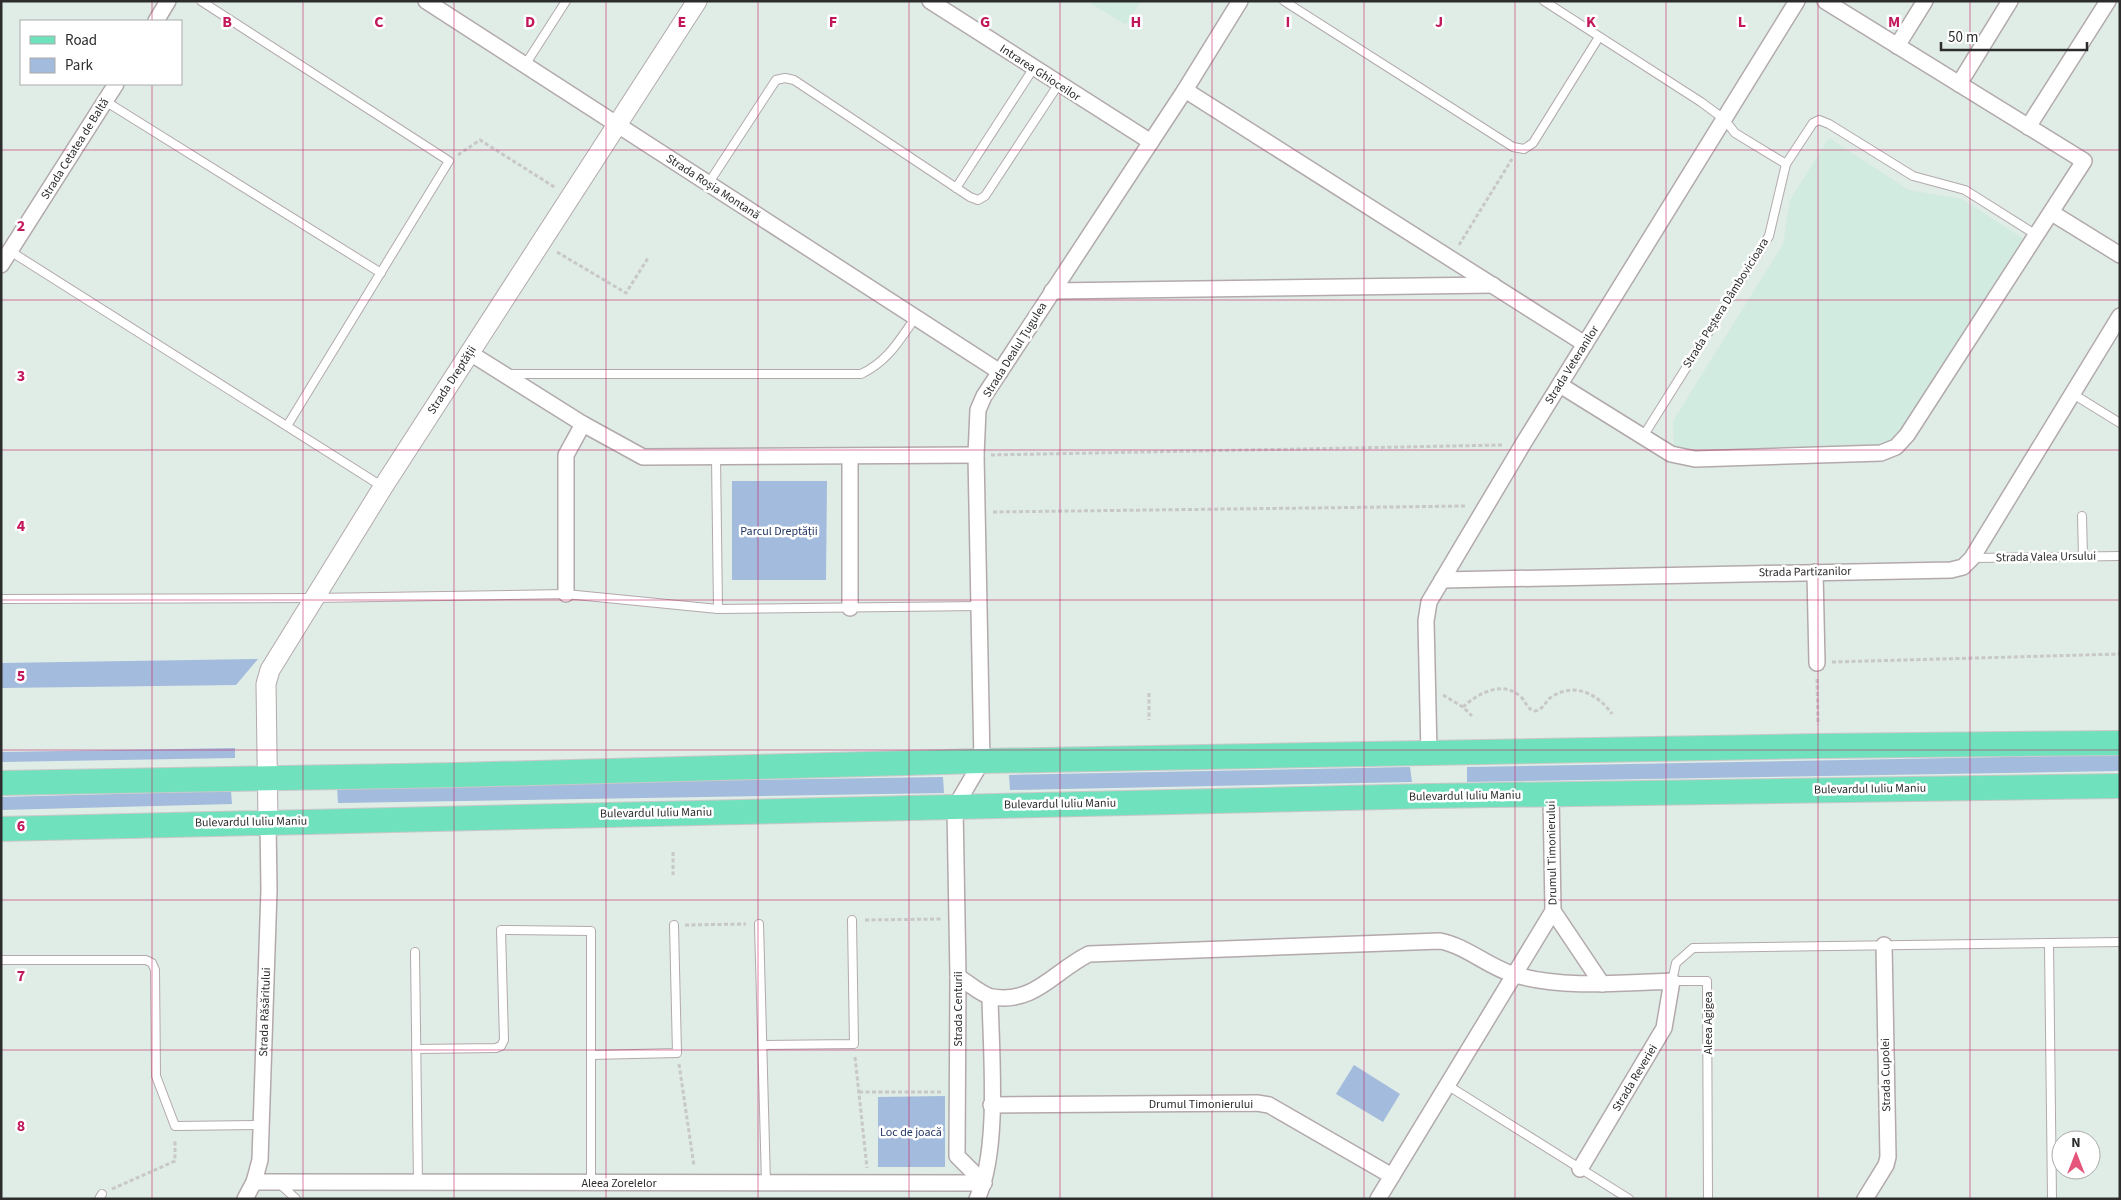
<svg xmlns="http://www.w3.org/2000/svg" width="2121" height="1200" viewBox="0 0 2121 1200" font-family="'Source Sans 3',sans-serif">
<rect width="100%" height="100%" fill="#e0ece6"/>
<g fill="#d2ebe1">
<path d="M1087,1h54l-15,24z"/>
<path d="M1829,138l80,52 53,9 62,40 -117,188 -11,12 -13,6 -13,3 -196,2 -1,-29 110,-177 7,-44z"/>
</g>
<g fill="#a3bbdc">
<path d="M732,481h95l-1,99h-94z"/>
<path d="M258,659l-22,26 -235,3v-25z"/>
<path d="M235,748v10l-234,4v-10z"/>
<path d="M2120,755v16l-653,11v-15z"/>
<path d="M1410,767l2,15 -402,8 -1,-15z"/>
<path d="M943,777l1,16 -606,10 -1,-17z"/>
<path d="M231,791l1,13 -231,6v-13z"/>
<path d="M1354,1065l46,29 -17,28 -47,-28z"/>
<path d="M945,1096v71h-67v-70z"/>
</g>
<g fill="none" stroke-linecap="round" stroke-linejoin="round">
<g stroke="#b3a9ac" stroke-width="10">
<g id="service">
<path d="M201,1l248,160 -162,265"/>
<path d="M1284,1l229,146 11,2 9,-6 66,-106"/>
<path d="M1544,1l157,101 23,17 11,14 51,31"/>
<path d="M525,65l41,-64"/>
<path d="M105,101l276,172"/>
<path d="M708,184l68,-104 9,-2 9,2 176,117 8,3 7,-4 73,-111"/>
<path d="M956,188l77,-119"/>
<path d="M10,251l373,236"/>
<path d="M508,374h353c26,-12 38,-33 54,-56"/>
<path d="M2073,394l47,29"/>
<path d="M1642,438l127,-202 17,-72 27,-41 6,-3 10,4 84,52 52,14 73,46"/>
<path d="M716,457l2,152"/>
<path d="M2082,516l1,41"/>
<path d="M1972,558l148,-2"/>
<path d="M1,599l312,-1 253,-4 152,15 262,-3"/>
<path d="M759,924l7,259"/>
<path d="M2049,944l3,255"/>
<path d="M415,952l3,231"/>
<path d="M1,960h145l6,3 3,7 1,106 19,50 87,-1"/>
<path d="M763,1045l91,-1 -2,-124"/>
<path d="M416,1049l80,-1 5,-2 3,-6 -3,-110 90,1v252"/>
<path d="M591,1055l86,-2 -3,-128"/>
<path d="M1447,1085l182,114"/>
<path d="M279,1183l17,16"/>
<path d="M99,1199l3,-5"/>
<path d="M1708,1199l-1,-218h-35l4,-18 17,-15 427,-6"/>
</g>
</g>
<g stroke="#b3a9ac" stroke-width="18">
<g id="minor">
<path d="M426,1l574,371"/>
<path d="M930,1l221,141"/>
<path d="M156,21l12,-20"/>
<path d="M1897,46l28,-45"/>
<path d="M1959,84l51,-83"/>
<path d="M1185,90l400,254"/>
<path d="M2028,127l80,-126"/>
<path d="M2052,213l68,42"/>
<path d="M1,265l115,-181"/>
<path d="M1052,291l441,-6"/>
<path d="M470,353l113,71 60,33 333,-2"/>
<path d="M1560,385l111,69 24,5 186,-6 15,-6 11,-12 177,-274 -259,-160"/>
<path d="M850,457v151"/>
<path d="M1815,572l2,91"/>
<path d="M1442,580l509,-10 12,-3 9,-9 148,-242"/>
<path d="M566,594v-139l17,-31"/>
<path d="M1429,753l-3,-132 3,-19 94,-158 274,-443"/>
<path d="M1551,794l2,117"/>
<path d="M1553,911l49,73"/>
<path d="M958,977c10,5 23,18 34,20 43,7 62,-26 97,-43l351,-13c26,5 47,25 72,33 49,15 110,9 160,7l-8,47 -84,141"/>
<path d="M991,1105l266,-2 12,2 123,71"/>
<path d="M254,1182l730,1"/>
<path d="M984,1183l-27,-27 1,-179 -3,-170 27,-46 -6,-306 2,-45 6,-14 201,-306 55,-89"/>
<path d="M245,1199l9,-17 6,-22 9,-270 -1,-69"/>
<path d="M977,1199c23,-48 14,-147 13,-202"/>
<path d="M1378,1199l175,-288"/>
<path d="M1865,1199l21,-34 2,-8 -4,-212"/>
</g>
</g>
<g stroke="#b3a9ac" stroke-width="21">
<path id="tertiary" d="M268,821l-2,-137 4,-14 113,-183 314,-486"/>
</g>
<g stroke="#c8c8c8" stroke-width="26">
<g id="primary">
<path d="M1,783l456,-8 525,-14 836,-15 302,-3"/>
<path d="M1,829l1429,-33 690,-10"/>
</g>
</g>
<g stroke="#c8c8c8" stroke-width="3" stroke-dasharray="4 2.5" stroke-linecap="butt">
<path d="M458,155l22,-15 76,48"/>
<path d="M1459,245l53,-86"/>
<path d="M557,252l69,41 22,-35"/>
<path d="M991,455l512,-10"/>
<path d="M993,512l473,-6"/>
<path d="M1832,662l288,-8"/>
<path d="M1817,679l1,46"/>
<path d="M1149,693v27"/>
<path d="M1443,695l20,12 9,9"/>
<path d="M1463,707c15,-14 41,-28 59,-9 5,6 5,11 13,13 10,-2 10,-11 18,-15 23,-14 46,-1 59,18"/>
<path d="M673,852v23"/>
<path d="M865,920l77,-1"/>
<path d="M685,925l61,-1"/>
<path d="M855,1057l12,111"/>
<path d="M679,1064l15,102"/>
<path d="M859,1092h82"/>
<path d="M112,1189l63,-28v-22"/>
</g>
<use href="#service" stroke="#fff" stroke-width="8"/>
<use href="#minor" stroke="#fff" stroke-width="15"/>
<use href="#tertiary" stroke="#fff" stroke-width="19"/>
<use href="#primary" stroke="#70e1bd" stroke-width="24"/>
</g>
<path fill="none" stroke="#c2185b" stroke-width="1" stroke-opacity="0.55" d="M152,1v20M303,1v1198M454,1v1198M606,1v1198M758,1v1198M909,1v1198M1060,1v1198M1212,1v1198M1364,1v1198M1515,1v1198M1666,1v1198M1818,1v1198M1970,1v1198M152,84v1115M1,150h2119M1,300h2119M1,450h2119M1,600h2119M1,750h2119M1,900h2119M1,1050h2119"/>
<g text-anchor="middle" dominant-baseline="central" stroke-width="5" stroke-linejoin="round" paint-order="stroke">
<g font-size="12" fill="#2c2c2c" stroke="#fff">
<text transform="translate(1040 73) rotate(33)">Intrarea Ghioceilor</text>
<text transform="translate(75 149) rotate(-58)">Strada Cetatea de Baltă</text>
<text transform="translate(713 187) rotate(33)">Strada Roșia Montană</text>
<text transform="translate(1726 303) rotate(-58)">Strada Peștera Dâmbovicioara</text>
<text transform="translate(1015 350) rotate(-58)">Strada Dealul Țugulea</text>
<text transform="translate(1572 365) rotate(-58)">Strada Veteranilor</text>
<text transform="translate(452 380) rotate(-57)">Strada Dreptății</text>
<text transform="translate(2046 557) rotate(-1)">Strada Valea Ursului</text>
<text transform="translate(1805 572) rotate(-1)">Strada Partizanilor</text>
<text transform="translate(1870 789) rotate(-1)">Bulevardul Iuliu Maniu</text>
<text transform="translate(1465 796) rotate(-1)">Bulevardul Iuliu Maniu</text>
<text transform="translate(1060 804) rotate(-1)">Bulevardul Iuliu Maniu</text>
<text transform="translate(656 813) rotate(-1)">Bulevardul Iuliu Maniu</text>
<text transform="translate(251 822) rotate(-1)">Bulevardul Iuliu Maniu</text>
<text transform="translate(1552 853) rotate(-91)">Drumul Timonierului</text>
<text transform="translate(958 1009) rotate(-90)">Strada Centurii</text>
<text transform="translate(265 1012) rotate(-88)">Strada Răsăritului</text>
<text transform="translate(1708 1023) rotate(-90)">Aleea Agigea</text>
<text transform="translate(1886 1075) rotate(-91)">Strada Cupolei</text>
<text transform="translate(1635 1078) rotate(-59)">Strada Reveriei</text>
<text x="1201" y="1104">Drumul Timonierului</text>
<text x="619" y="1183">Aleea Zorelelor</text>
</g>
<g font-size="12" fill="#233662" stroke="#fff">
<text x="779" y="531">Parcul Dreptății</text>
<text x="911" y="1132">Loc de joacă</text>
</g>
</g>
<g font-size="16" text-anchor="middle" font-weight="bold" fill="#c2185b" stroke="#fff" stroke-width="5" stroke-linejoin="round" paint-order="stroke">
<text x="227" y="27">B</text>
<text x="379" y="27">C</text>
<text x="530" y="27">D</text>
<text x="682" y="27">E</text>
<text x="833" y="27">F</text>
<text x="985" y="27">G</text>
<text x="1136" y="27">H</text>
<text x="1288" y="27">I</text>
<text x="1439" y="27">J</text>
<text x="1591" y="27">K</text>
<text x="1742" y="27">L</text>
<text x="1894" y="27">M</text>
<text x="21" y="231">2</text>
<text x="21" y="381">3</text>
<text x="21" y="531">4</text>
<text x="21" y="681">5</text>
<text x="21" y="831">6</text>
<text x="21" y="981">7</text>
<text x="21" y="1131">8</text>
</g>
<rect width="2121" height="1200" fill="none" stroke="#2c2c2c" stroke-width="5"/>
<rect x="20" y="20" width="162" height="65" fill="#ffffff" stroke="#ababab"/>
<rect x="30" y="36" width="25" height="8" fill="#70e1bd" stroke="#ababab"/>
<text x="65" y="45" font-size="15" fill="#2c2c2c">Road</text>
<rect x="30" y="58" width="25" height="15" fill="#a3bbdc" stroke="#ababab"/>
<text x="65" y="70" font-size="15" fill="#2c2c2c">Park</text>
<g transform="translate(2076 1155)"><circle r="24" fill="#ffffff" stroke="#ababab"/>
<path d="M0-4L9 19L0 12L-9 19Z" fill="#e5547b"/>
<text y="-8" font-size="14" font-weight="bold" text-anchor="middle" fill="#2c2c2c">N</text>
</g>
<path d="M1941 42v8h146v-8" fill="none" stroke="#2c2c2c" stroke-width="2.5"/>
<text x="1948" y="42" font-size="15" fill="#2c2c2c" stroke="#ffffff" stroke-width="4" paint-order="stroke">50 m</text>
</svg>
